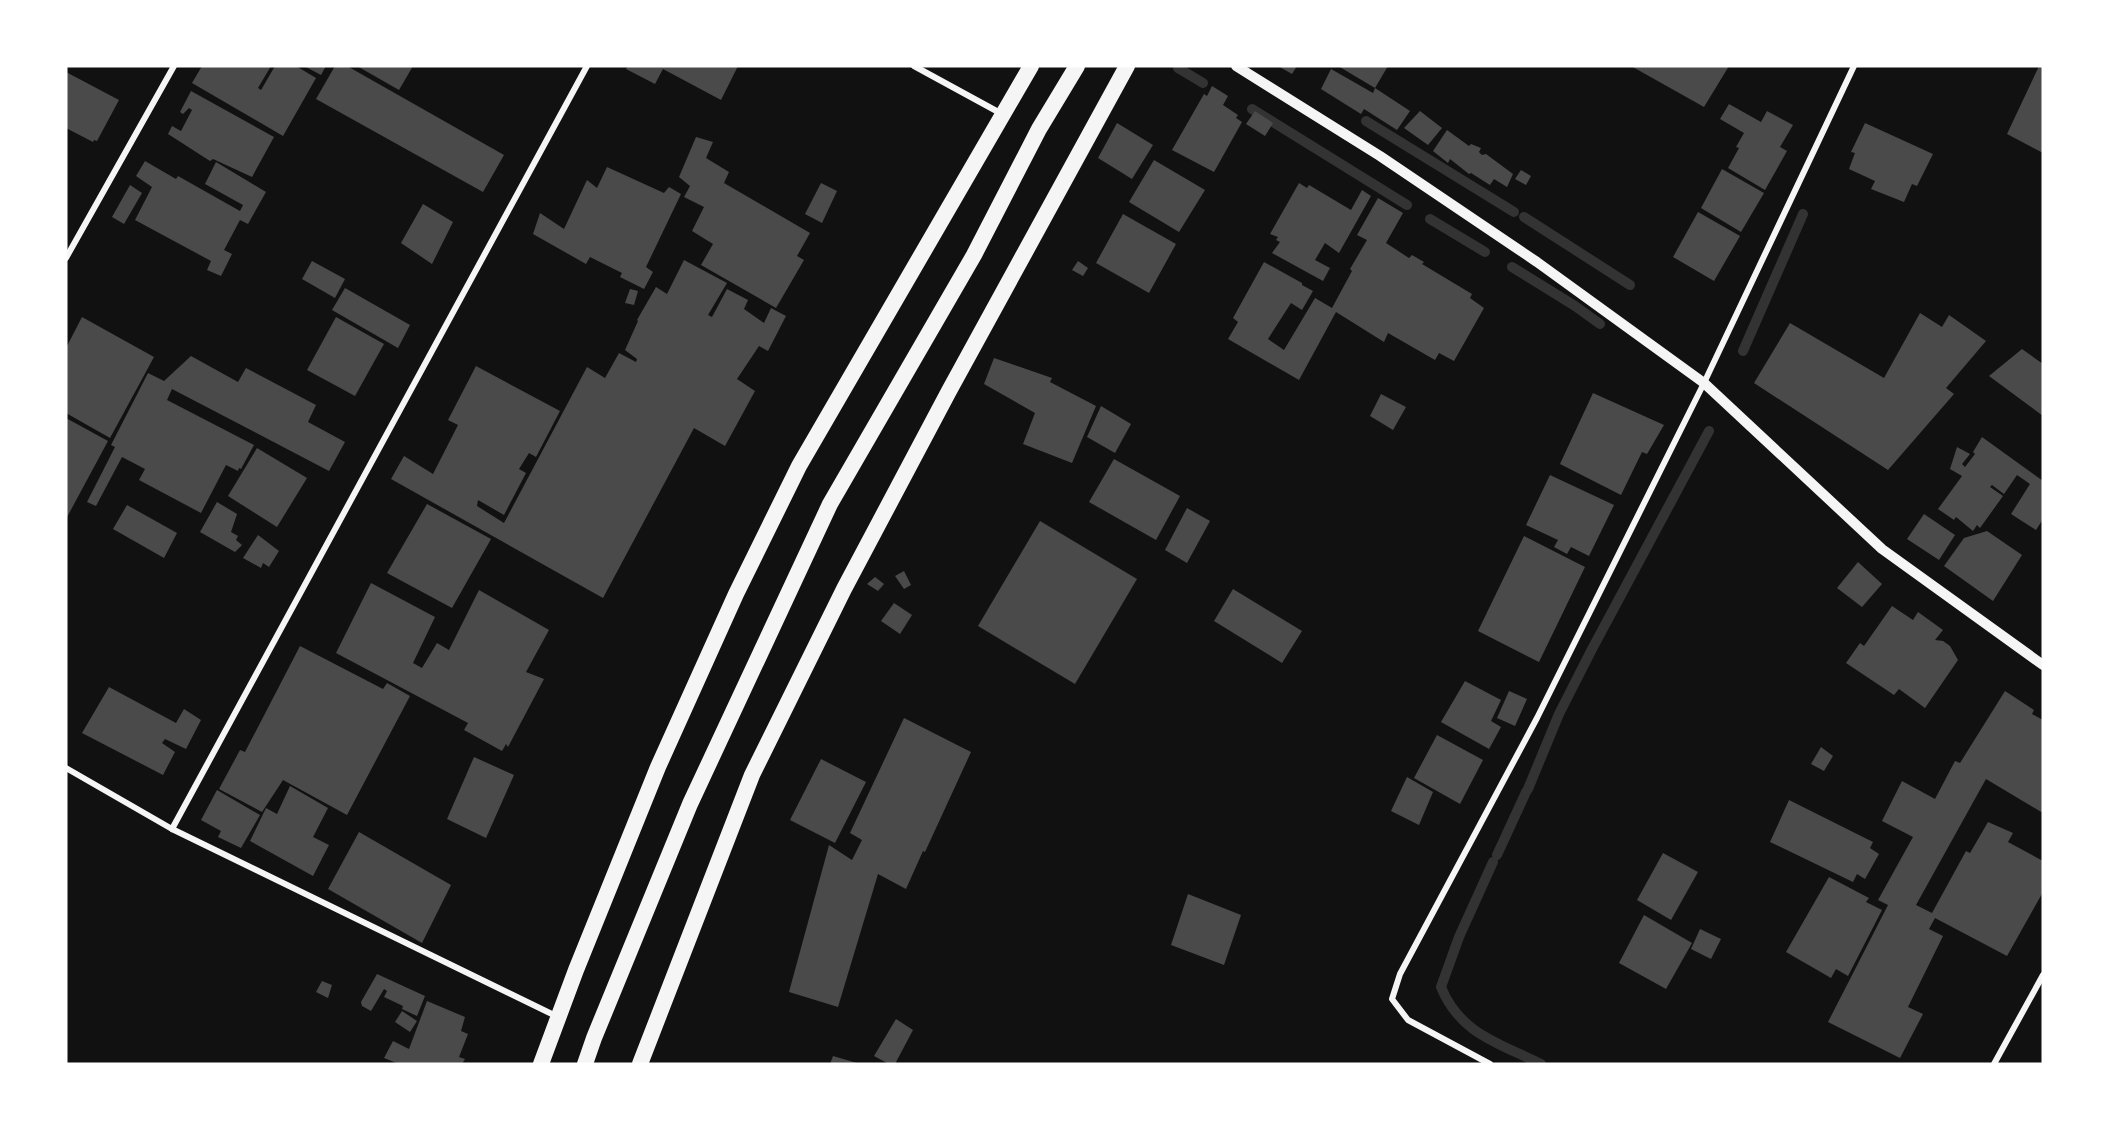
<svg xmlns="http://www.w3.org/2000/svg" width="2109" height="1130" viewBox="0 0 2109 1130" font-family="'Times New Roman',serif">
<rect width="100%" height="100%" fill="#111"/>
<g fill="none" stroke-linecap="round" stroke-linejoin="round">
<g stroke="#333" stroke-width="10">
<path d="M1178,68l25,15"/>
<path d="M1252,109l155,96"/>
<path d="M1366,121l148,91"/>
<path d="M1524,217l106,68"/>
<path d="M1430,219l55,33"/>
<path d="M1512,267l63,39 25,18"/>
<path d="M1743,351l60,-137"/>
<path d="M1528,789l31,-75 32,-63 118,-220"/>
<path d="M1497,855l29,-63"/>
<path d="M1493,862l-34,75 -18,50c19,47 58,56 100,77"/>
</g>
</g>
<g fill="#4a4a4a">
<path d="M202,66h69l-13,22 3,2 14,-24h21l20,12 -33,58 -91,-53z"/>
<path d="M304,66h22l-5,9z"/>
<path d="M335,66h12l157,89 -21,37 -167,-93z"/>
<path d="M357,66h56l-14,24z"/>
<path d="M628,66h110l-17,34 -58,-31 -8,15 -29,-15z"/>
<path d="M1278,66h19l-5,8z"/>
<path d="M1338,66h50l-13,22z"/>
<path d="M1631,66h98l-25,41z"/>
<path d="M2039,66h4v87l-36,-19z"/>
<path d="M1331,69l42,24 2,-5 35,23 -13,19 -33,-21 -3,5 -40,-25z"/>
<path d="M66,72l53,28 -22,41 -3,-1 -1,2 -27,-14z"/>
<path d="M1212,86l16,10 -5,9 15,10 -2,3 6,4 -28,50 -42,-22 32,-56 3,2z"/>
<path d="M191,91l83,46 -22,40 -39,-18 -3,2 -42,-27 4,-8 9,5 11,-21 -3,-2 -6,6 -3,-2z"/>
<path d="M1729,104l32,18 6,-11 26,14 -13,22 7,4 -22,39 -37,-22 11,-20 -3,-1 8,-14 -24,-14z"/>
<path d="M1255,111l18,12 -8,13 -19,-12z"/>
<path d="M1420,111l22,17 -14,17 -24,-17z"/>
<path d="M1117,123l36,22 -21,34 -34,-21z"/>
<path d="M1865,123l68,31 -16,32 -5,-2 -8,18 -33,-13 4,-8 -26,-12 6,-16 -4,-1z"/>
<path d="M1447,130l22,16 2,-2 10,4 -2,4 3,3 4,-1 27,20 -6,13 -13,-8 -4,6 -19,-12 -2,1 -19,-15 -2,4 -15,-12z"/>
<path d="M696,137l17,5 -7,16 23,14 -5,11 86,50 -13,23 7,4 -28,48 -75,-43 12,-21 -21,-13 12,-24 -20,-10 6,-11 -11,-9z"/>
<path d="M1154,160l51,30 -26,42 -50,-30z"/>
<path d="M145,161l31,18 2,-3 62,35 3,-6 -38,-21 11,-22 50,30 -18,32 -8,-4 -16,30 8,4 -11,22 -14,-6 4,-9 -76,-41 17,-33 -16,-11z"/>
<path d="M607,167l57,26 5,-6 12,7 -35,73 7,5 -9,17 -24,-12 2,-4 -32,-16 -4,7 -53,-30 7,-21 24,16 23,-49 10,8z"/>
<path d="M1722,169l42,24 -23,39 -40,-24z"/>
<path d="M1521,170l10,6 -5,9 -11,-6z"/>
<path d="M821,183l16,8 -15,32 -17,-9z"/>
<path d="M1299,183l8,5 2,-3 42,25 11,-20 9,6 -32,57 -14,-10 -10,17 15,8 -7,13 -51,-28 8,-11 -4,-2 2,-3 -8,-3z"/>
<path d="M130,185l12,8 -18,31 -12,-7z"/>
<path d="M1378,198l25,15 -17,30 23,15 3,-3 12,7 -2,2 50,30 -2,4 14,10 -30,53 -15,-8 -4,7 -47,-27 -4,9 -48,-30 -37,68 -71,-41 10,-17 -5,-4 31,-56 38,21v2l11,6 -11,19 -11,-7 -23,36 16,11 31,-52 17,10 20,-37 -2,-2 17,-29 -10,-5z"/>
<path d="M423,204l30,18 -21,42 -31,-21z"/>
<path d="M1698,212l42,24 -26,45 -41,-24z"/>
<path d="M1123,214l53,30 -27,49 -53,-30z"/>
<path d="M684,260l43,23 -19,32 4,2 15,-28 21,11 -4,9 20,14 7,-15 15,8 -18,35 -9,-5 -22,33 18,12 -30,55 -31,-18 -91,170 -212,-119 13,-23 29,18 25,-49 -10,-5 28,-54 84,45 -24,46 -7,-4 -10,16 7,4 -22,42 -26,-15 -1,6 27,17 83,-156 18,11 14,-25 17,9 1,-3 -12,-9 13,-29 -1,-1 19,-33 11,7z"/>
<path d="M312,261l33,18 -10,19 -33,-19z"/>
<path d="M1078,261l10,7 -5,8 -11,-6z"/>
<path d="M345,288l65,37 -12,23 -66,-38z"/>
<path d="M630,289l8,2 -4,14 -9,-2z"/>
<path d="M1920,313l22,14 7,-12 37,26 -40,47 8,6 -66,76 -134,-87 36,-60 94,55z"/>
<path d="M82,317l72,40 -44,81 -44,-25v-65z"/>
<path d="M336,317l48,27 -29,52 -48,-26z"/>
<path d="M2022,349l21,15v52l-54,-40z"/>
<path d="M191,356l47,26 8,-14 70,37 -8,17 37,20 -16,29 -157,-82 -5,11 87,45 -13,24 -2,-1 -1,3 -12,-6 -25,48 -62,-33 6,-11 -23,-12 -26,49 -9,-4 28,-55 -4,-2 37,-72 16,8z"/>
<path d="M994,358l58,20 -2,4 46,24 -24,57 -49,-19 12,-31 -51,-29z"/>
<path d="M1593,393l71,32 -17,29 -5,-2 -21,43 -61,-31z"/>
<path d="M1381,394l25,13 -13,23 -23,-14z"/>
<path d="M1101,406l30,18 -16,29 -28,-16z"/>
<path d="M66,418l42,23 -42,78z"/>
<path d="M1982,437l61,44v38l-7,11 -25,-16 19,-30 -13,-9 -13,19 -12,-9 -2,2 13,9 -23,32 -3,-3 -4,6 -17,-14 -2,3 -16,-11 24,-33 -12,-7 7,-22 13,7 -8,10 3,3 10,-13 -2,-2z"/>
<path d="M257,448l50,30 -30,49 -49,-31z"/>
<path d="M1114,459l66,37 -24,44 -67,-38z"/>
<path d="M1550,475l64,30 -25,51 -18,-9 -4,7 -13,-7 4,-7 -32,-15z"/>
<path d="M217,502l20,12 -6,18 7,4 -2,4 6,5 -7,7 -35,-20z"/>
<path d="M427,504l64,35 -39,69 -65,-35z"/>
<path d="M127,505l50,28 -13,25 -51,-29z"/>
<path d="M1187,508l23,13 -23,42 -22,-13z"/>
<path d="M1924,514l31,21 -16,25 -32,-21z"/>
<path d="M1040,521l97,58 -62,105 -97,-58z"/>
<path d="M1987,531l35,24 -29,46 -49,-35 20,-28z"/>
<path d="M258,535l21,16 -10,16 -6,-4 -2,5 -18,-10z"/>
<path d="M1524,536l61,31 -46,95 -61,-31z"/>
<path d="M1858,562l24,22 -20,23 -25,-19z"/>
<path d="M904,571l7,14 -7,4 -9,-13z"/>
<path d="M875,577l9,7 -6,7 -11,-7z"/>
<path d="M371,583l64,34 -22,46 9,5 15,-25 12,7 30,-60 70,40 -23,42 18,7 -36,68 -2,-3 -4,7 -38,-21 4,-7 -132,-70z"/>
<path d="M1233,589l69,42 -20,32 -68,-42z"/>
<path d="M894,603l18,12 -12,19 -19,-13z"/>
<path d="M1892,606l21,14 5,-8 25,18 -8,10 8,1 7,5 8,14 -33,48 -26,-19 -5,6 -48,-32 14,-20 4,3z"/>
<path d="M300,646l83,43 4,-6 23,13 -63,119 -64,-35 -21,32 -43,-23 21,-39 5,2z"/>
<path d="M1465,681l36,19 -10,21 10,6 -12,22 -48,-27z"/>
<path d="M109,687l67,36 8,-14 17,11 -15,29 -21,-10 -3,4 13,9 -12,23 -81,-42z"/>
<path d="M1509,691l18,8 -12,27 -18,-8z"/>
<path d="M2005,691l29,19 -2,4 11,6v93l-57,-34 -70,126 16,8 34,-62 4,2 18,-31 25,11 -5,9 35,19v31l-36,64 -72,-38 -6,11 14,7 -35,71 15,7 -23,44 -72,-36 60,-117 -10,-5 35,-63 -31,-16 20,-40 33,18 20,-38 5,2z"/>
<path d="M904,718l67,34 -46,100 -2,-1 -17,38 -28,-15 -40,133 -49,-15 40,-147 23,15 10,-20 -12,-7z"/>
<path d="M1437,735l46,25 -23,44 -46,-26z"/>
<path d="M1821,747l12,9 -9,15 -13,-7z"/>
<path d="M474,757l40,18 -28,63 -39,-19z"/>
<path d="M821,759l45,23 -31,61 -45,-23z"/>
<path d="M1407,777l26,15 -14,33 -28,-14z"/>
<path d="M290,786l38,22 -15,29 16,8 -16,31 -63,-35 16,-33 11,6z"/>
<path d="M217,790l43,25 -19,33 -23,-11 3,-6 -20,-11z"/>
<path d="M1789,800l84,42 -3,6 9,6 -14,25 -8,-5 -4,8 -83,-40z"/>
<path d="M359,832l92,53 -29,58 -94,-54z"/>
<path d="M1663,853l35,19 -27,48 -34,-20z"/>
<path d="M1829,877l40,21 -3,4 16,8 -34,66 -12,-7 -5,9 -45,-26z"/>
<path d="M1188,894l53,21 -17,50 -53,-20z"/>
<path d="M1644,915l48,28 -26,46 -47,-26z"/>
<path d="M1700,929l21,10 -10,20 -20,-10z"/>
<path d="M377,974l48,22 -8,20 -15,-7 1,-3 -19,-9 3,-6 -3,-2 -13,22 -9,-5 -1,-4z"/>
<path d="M322,981l10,4 -4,13 -12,-6z"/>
<path d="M427,1001l38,16 -4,14 7,3 -9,23 6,2 -3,5h-63l-15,-6 9,-17 16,8z"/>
<path d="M402,1011l15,10 -7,11 -15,-10z"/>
<path d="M896,1019l17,11 -18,34h-6l-15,-8z"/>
<path d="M833,1056l24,7v1h-27z"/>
</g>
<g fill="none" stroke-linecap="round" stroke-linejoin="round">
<g stroke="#f5f5f5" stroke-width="6">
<path d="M914,66l88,48"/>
<path d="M66,258l108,-192"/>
<path d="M66,768l106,61 386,188"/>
<path d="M172,829l415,-763"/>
<path d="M1490,1064l-82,-44 -16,-21 8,-25 137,-256 167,-335 150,-317"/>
<path d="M1994,1064l49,-89"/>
</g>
<path stroke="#f5f5f5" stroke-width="10" d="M1236,66l144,90 157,106 167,121 178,166 161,116"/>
<g stroke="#f5f5f5" stroke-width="16">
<path d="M541,1064l35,-94 82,-203 78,-173 63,-128 232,-400"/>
<path d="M585,1064l9,-26 96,-234 140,-300 144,-249 65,-126 38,-63"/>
<path d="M640,1064l112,-289 92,-186 105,-198 178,-325"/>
</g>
</g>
<rect width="2109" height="1130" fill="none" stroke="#ffffff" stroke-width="135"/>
</svg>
